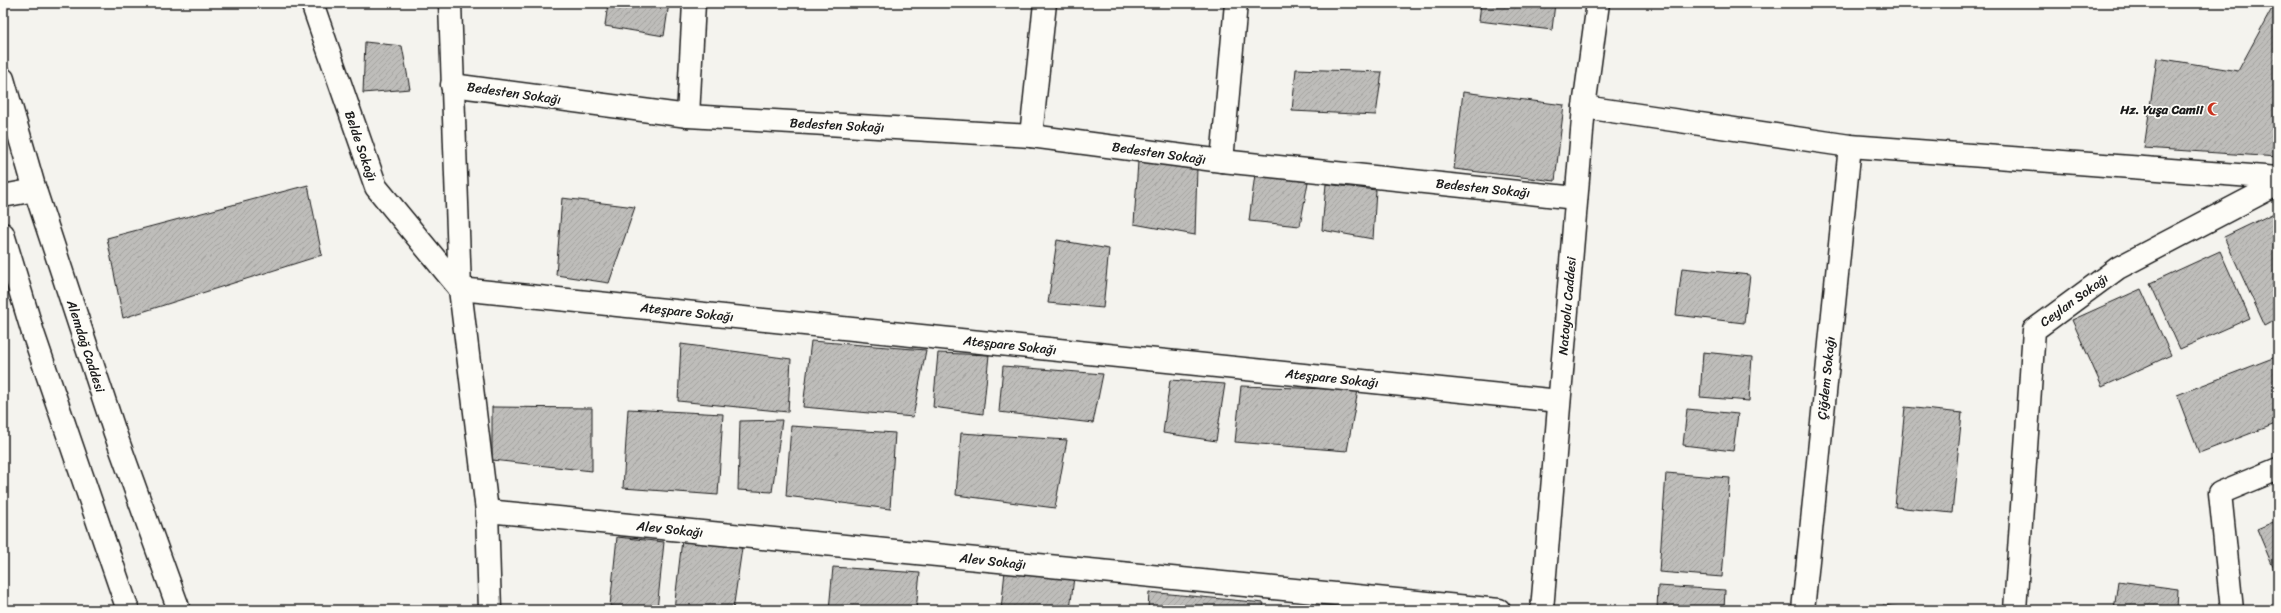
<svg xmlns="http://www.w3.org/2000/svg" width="2281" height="613" viewBox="0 0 2281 613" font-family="Sriracha,sans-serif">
<defs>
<pattern id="building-hatch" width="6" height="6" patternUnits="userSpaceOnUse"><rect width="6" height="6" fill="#bebdba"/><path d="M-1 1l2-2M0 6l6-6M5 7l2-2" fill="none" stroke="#a3a29f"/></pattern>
</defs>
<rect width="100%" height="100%" fill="#f4f3ee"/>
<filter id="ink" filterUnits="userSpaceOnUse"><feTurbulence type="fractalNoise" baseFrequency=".025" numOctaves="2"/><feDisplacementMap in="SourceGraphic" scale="8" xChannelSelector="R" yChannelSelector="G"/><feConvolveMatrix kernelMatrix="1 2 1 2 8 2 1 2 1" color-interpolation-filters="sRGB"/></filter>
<g filter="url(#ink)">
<g fill="url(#building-hatch)" stroke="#1c1c1c">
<path d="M608,3h61l-5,33 -59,-10z"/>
<path d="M1350,3h39v4z"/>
<path d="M1481,3h74l-3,27 -73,-9z"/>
<path d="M2275,3h3v154l-134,-9 13,-90 81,13z"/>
<path d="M365,42l37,4 8,43 -47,4z"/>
<path d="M1296,69l86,3 -6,43 -84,-4z"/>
<path d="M1463,92l101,13 -9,76 -101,-12z"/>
<path d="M1138,161l59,7 -2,67 -61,-11z"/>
<path d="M1255,174l53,8 -8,44 -51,-5z"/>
<path d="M1326,184l50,6 -3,49 -51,-9z"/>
<path d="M308,185l14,70 -199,63 -16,-80z"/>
<path d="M562,198l73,9 -26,76 -53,-8z"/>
<path d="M2274,213l4,10v96l-13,7 -41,-89z"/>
<path d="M1057,240l52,9 -6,59 -55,-5z"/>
<path d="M2220,251l30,67 -70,31 -30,-66z"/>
<path d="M1682,268l68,7 -6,48 -68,-8z"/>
<path d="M2141,289l30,66 -69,32 -30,-67z"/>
<path d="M811,341l115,9 -13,67 -110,-10z"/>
<path d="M681,344l110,15 -3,53 -110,-11z"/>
<path d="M1703,352l49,5 -3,44 -49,-4z"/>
<path d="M938,353l51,2 -6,59 -50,-7z"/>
<path d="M2278,356v67l-79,30 -22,-58z"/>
<path d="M1003,366l100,8 -10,49 -94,-11z"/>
<path d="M1170,380l55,4 -9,57 -53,-8z"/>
<path d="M1241,386l117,4 -11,61 -112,-9z"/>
<path d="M492,407l100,1v63l-100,-11z"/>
<path d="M1905,407l57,6 -10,100 -57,-6z"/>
<path d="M628,409l95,5 -5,81 -95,-7z"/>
<path d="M1687,409l51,5 -5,37 -50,-6z"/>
<path d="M782,420l-10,72 -34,-2 2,-69z"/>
<path d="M791,426l104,7 -5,76 -104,-13z"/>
<path d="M961,433l106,7 -12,68 -99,-13z"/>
<path d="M1666,473l64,5 -8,99 -63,-5z"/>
<path d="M2278,520v59l-21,-50z"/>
<path d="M617,537l47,5 -7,68 -47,-4z"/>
<path d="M682,540l60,8 -9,62h-59z"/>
<path d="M833,567l87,6 -4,37h-87z"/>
<path d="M1005,571l69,6 -4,33h-69z"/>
<path d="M2118,581l60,8 -1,21h-63z"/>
<path d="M1658,586l67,4 -1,20h-67z"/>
<path d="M1149,592l115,11 -2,7h-114z"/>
<path d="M1883,605l30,5h-31z"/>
</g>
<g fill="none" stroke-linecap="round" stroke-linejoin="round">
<g stroke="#1c1c1c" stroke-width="25">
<g id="minor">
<path d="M312,3l64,184 84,102 1099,112"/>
<path d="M450,3l10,286 27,222 3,99"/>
<path d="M452,85l236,31 343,20 191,25 354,37"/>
<path d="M1584,107l266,39 428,32"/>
<path d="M688,116l6,-113"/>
<path d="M1031,136l14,-133"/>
<path d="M1222,161l14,-158"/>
<path d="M487,511l1012,99"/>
<path d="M1803,610l47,-464"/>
<path d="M2015,610l19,-280 84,-62 160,-84"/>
<path d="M2232,610l-12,-117 58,-24"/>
</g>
</g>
<g stroke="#1c1c1c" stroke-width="25">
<path id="secondary" d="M1542,610l42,-503 14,-104"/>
</g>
<g stroke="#1c1c1c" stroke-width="25">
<g id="primary">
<path d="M3,79l32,111 80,243 64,177"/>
<path d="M3,196l32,-6"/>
<path d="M3,234l30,99 95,277"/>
</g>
</g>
<use href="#minor" stroke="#fdfcf7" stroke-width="22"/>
<use href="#secondary" stroke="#fdfcf7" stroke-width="22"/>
<use href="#primary" stroke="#fdfcf7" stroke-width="22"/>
</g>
</g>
<defs>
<g id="mosque-bare" transform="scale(1.08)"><path d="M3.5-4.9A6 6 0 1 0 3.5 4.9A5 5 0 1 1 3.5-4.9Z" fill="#c8321e" stroke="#fdfcf7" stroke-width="2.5" paint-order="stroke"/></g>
</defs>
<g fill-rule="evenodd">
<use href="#mosque-bare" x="2214" y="109"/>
</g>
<g text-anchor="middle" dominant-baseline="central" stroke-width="3.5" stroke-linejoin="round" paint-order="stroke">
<g font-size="13" fill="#1c1c1c" stroke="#fdfcf7">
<text transform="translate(514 93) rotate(8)">Bedesten Sokağı</text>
<text transform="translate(837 125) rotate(3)">Bedesten Sokağı</text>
<text transform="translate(361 146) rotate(71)">Belde Sokağı</text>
<text transform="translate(1159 153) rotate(8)">Bedesten Sokağı</text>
<text transform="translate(1483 188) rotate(6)">Bedesten Sokağı</text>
<text transform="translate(2074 300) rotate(-36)">Ceylan Sokağı</text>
<text transform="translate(1567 306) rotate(-85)">Natoyolu Caddesi</text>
<text transform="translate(687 312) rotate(6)">Ateşpare Sokağı</text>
<text transform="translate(1010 345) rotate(6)">Ateşpare Sokağı</text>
<text transform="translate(86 346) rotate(72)">Alemdağ Caddesi</text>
<text transform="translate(1332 378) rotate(6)">Ateşpare Sokağı</text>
<text transform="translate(1826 378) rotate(-84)">Çiğdem Sokağı</text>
<text transform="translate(670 529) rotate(6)">Alev Sokağı</text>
<text transform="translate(993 561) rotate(6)">Alev Sokağı</text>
</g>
<g font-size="13" font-weight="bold" fill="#1c1c1c" stroke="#fdfcf7" text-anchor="end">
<text x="2203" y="109">Hz. Yuşa Camii</text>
</g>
</g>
<rect width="2281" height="613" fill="none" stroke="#fdfcf7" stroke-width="16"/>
<rect x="8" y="8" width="2265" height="597" fill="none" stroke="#1c1c1c" stroke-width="1.5" filter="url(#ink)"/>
</svg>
